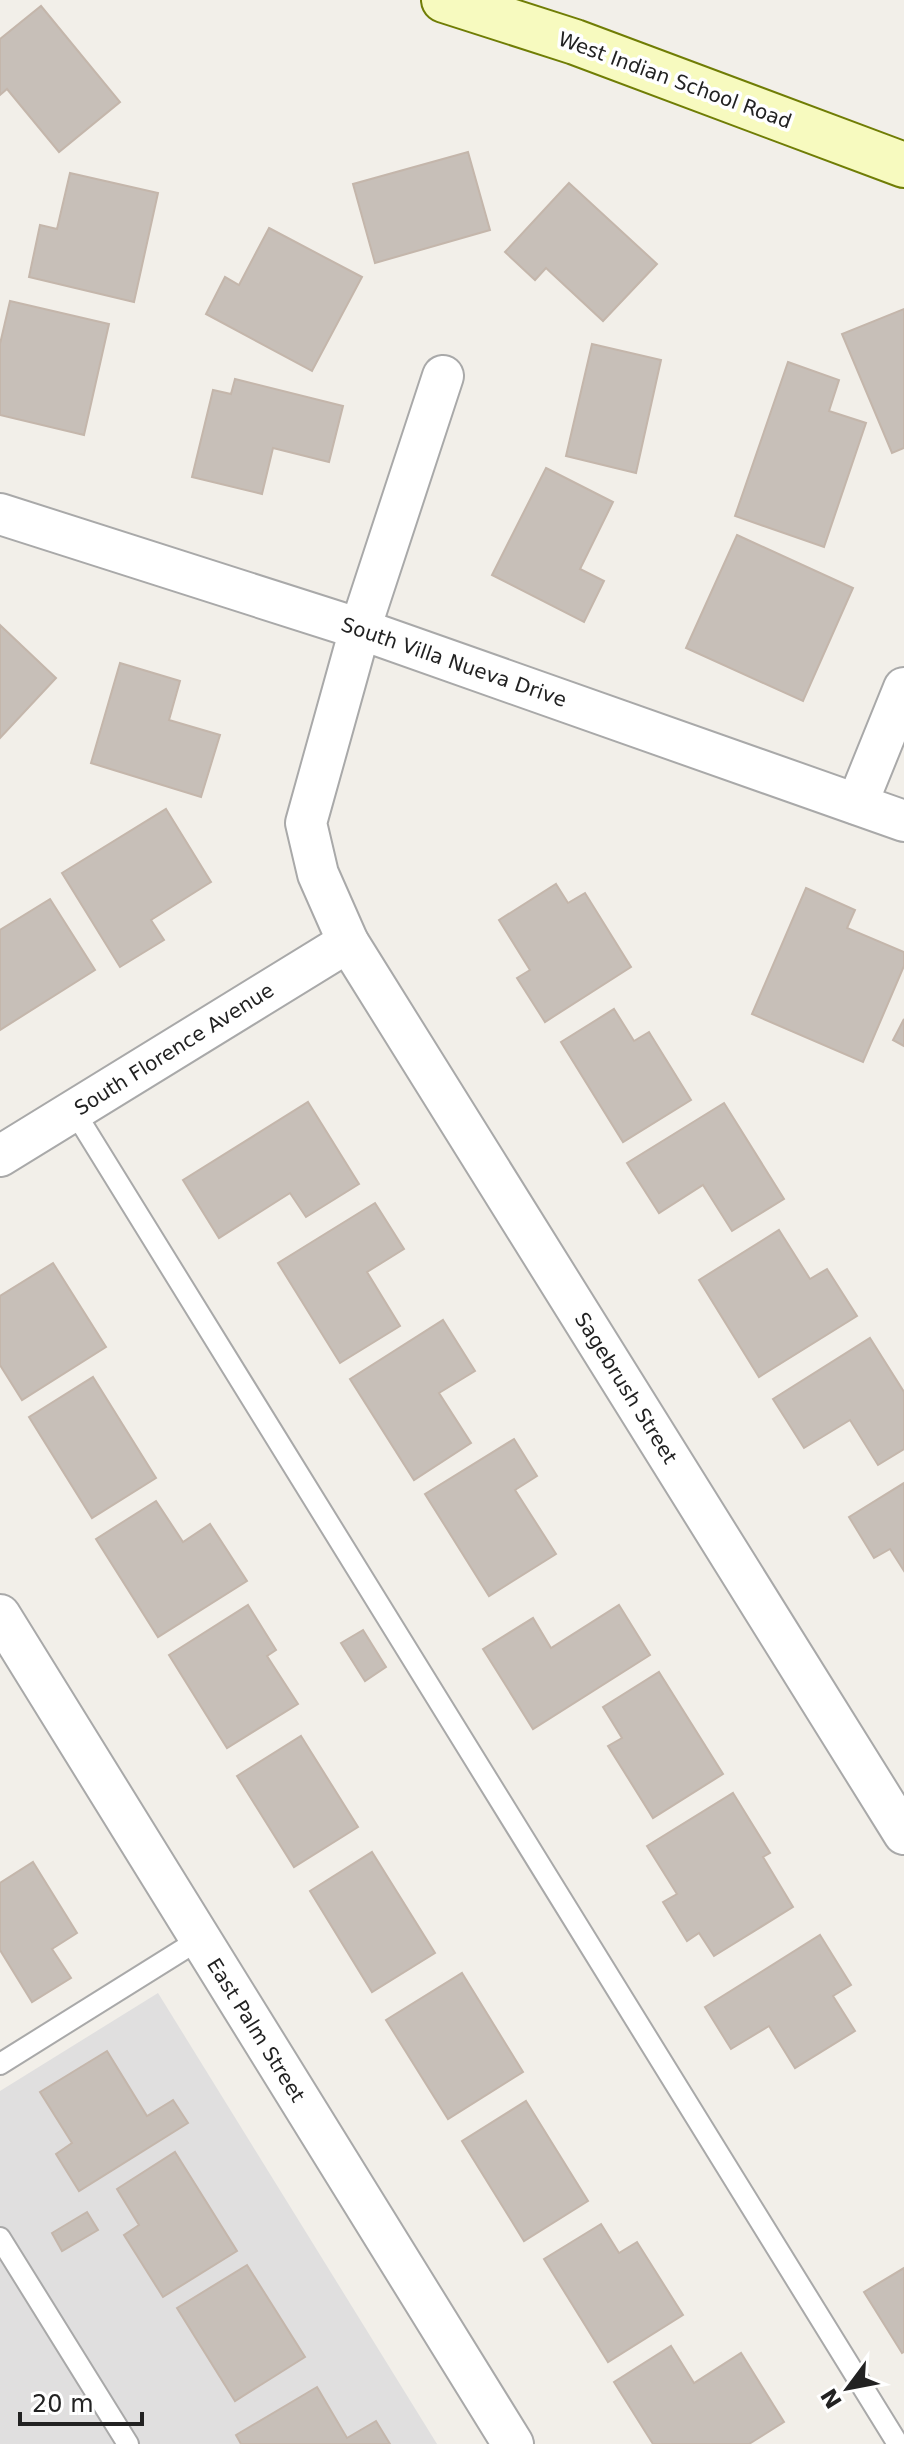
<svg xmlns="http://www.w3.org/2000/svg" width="904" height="2444" viewBox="0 0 904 2444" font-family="'DejaVu Sans',sans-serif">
<rect width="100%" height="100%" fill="#f2efe9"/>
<path fill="#e0dfdf" d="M158,1993l279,451h-437v-353z"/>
<g fill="#c7bfb8" stroke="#c4b6ab" stroke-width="2">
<path d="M41,6l79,96 -61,50 -52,-63 -7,6v-56z"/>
<path d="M468,152l22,78 -115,33 -22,-79z"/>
<path d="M70,173l88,20 -24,109 -105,-25 11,-52 17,4z"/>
<path d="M569,183l88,81 -54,57 -57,-53 -11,12 -30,-28z"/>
<path d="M269,228l93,49 -50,94 -106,-57 19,-37 14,8z"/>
<path d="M10,301l99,23 -25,111 -84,-20v-71z"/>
<path d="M904,309v139l-12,5 -50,-119z"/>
<path d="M592,344l69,16 -25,113 -70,-17z"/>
<path d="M788,362l51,18 -10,31 37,12 -42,124 -89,-31z"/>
<path d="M235,379l108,27 -14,56 -56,-14 -11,46 -70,-17 21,-87 18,4z"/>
<path d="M546,468l67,34 -33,67 24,12 -20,41 -92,-47z"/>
<path d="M737,535l116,53 -50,113 -117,-53z"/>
<path d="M0,625l56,53 -56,60z"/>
<path d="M120,663l60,18 -11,39 51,15 -19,62 -110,-34z"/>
<path d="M166,809l45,73 -60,38 13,20 -44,27 -58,-94z"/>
<path d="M556,884l12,19 17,-10 46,74 -86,55 -28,-44 13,-8 -31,-50z"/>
<path d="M806,888l49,22 -8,18 57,24v14l-41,96 -111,-48z"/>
<path d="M50,899l45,71 -95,60v-100z"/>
<path d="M614,1009l20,32 15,-9 42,68 -68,42 -62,-100z"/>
<path d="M904,1019v27l-11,-6z"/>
<path d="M308,1102l51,82 -53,33 -16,-24 -71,45 -36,-58z"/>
<path d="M724,1103l60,96 -52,32 -29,-46 -44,28 -32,-50z"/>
<path d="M375,1203l29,46 -37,23 33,54 -60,37 -62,-100z"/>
<path d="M779,1230l31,49 17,-10 30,47 -98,61 -60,-97z"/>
<path d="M53,1263l53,84 -84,53 -22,-35v-69z"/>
<path d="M443,1320l32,51 -36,22 32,50 -57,37 -64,-101z"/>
<path d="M870,1338l34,54v57l-26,16 -28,-45 -46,28 -31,-49z"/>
<path d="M93,1377l63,101 -64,40 -63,-101z"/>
<path d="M514,1439l23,37 -22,14 41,64 -67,42 -64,-102z"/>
<path d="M904,1483v88l-14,-22 -16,9 -25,-41z"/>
<path d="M156,1501l27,41 27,-18 37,57 -89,56 -62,-98z"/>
<path d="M248,1605l28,45 -9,6 31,48 -71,44 -58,-93z"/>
<path d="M619,1605l31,50 -117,74 -50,-80 50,-31 18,30z"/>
<path d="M363,1630l23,37 -21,14 -24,-38z"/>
<path d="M659,1672l64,102 -70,44 -45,-72 14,-8 -19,-31z"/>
<path d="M301,1736l57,91 -64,40 -57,-91z"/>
<path d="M733,1793l37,60 -7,4 30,50 -79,49 -15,-23 -12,8 -24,-39 14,-8 -30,-48z"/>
<path d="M372,1852l63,101 -63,39 -62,-101z"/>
<path d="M33,1862l44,71 -25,16 19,29 -39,24 -32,-52v-67z"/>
<path d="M820,1935l31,50 -18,11 22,35 -60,37 -26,-42 -38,23 -26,-42z"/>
<path d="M462,1973l61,99 -75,47 -62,-99z"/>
<path d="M107,2051l40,65 26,-16 15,23 -109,68 -23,-37 16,-11 -32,-51z"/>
<path d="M526,2101l62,100 -64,40 -62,-100z"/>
<path d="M175,2152l62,99 -74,46 -39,-62 15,-10 -22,-36z"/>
<path d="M87,2212l11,18 -36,21 -10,-18z"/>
<path d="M601,2224l18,29 18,-11 46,73 -75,47 -64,-103z"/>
<path d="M247,2265l58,92 -70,44 -58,-93z"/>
<path d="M904,2268v84l-2,1 -38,-61z"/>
<path d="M671,2346l23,37 47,-30 43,69 -35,22h-96l-39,-62z"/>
<path d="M317,2387l30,51 29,-17 14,23h-149l-5,-9z"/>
</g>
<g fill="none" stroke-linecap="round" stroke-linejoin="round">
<g stroke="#a9a9a9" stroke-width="24">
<g id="service">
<path d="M74,1111l824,1333"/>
<path d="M0,2064l200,-125"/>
<path d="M0,2238l128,206"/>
</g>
</g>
<g stroke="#a9a9a9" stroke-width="44">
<g id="minor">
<path d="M443,376l-83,253 -54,194 12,51 30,68 556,892"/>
<path d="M0,514l360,115 544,192"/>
<path d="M857,804l47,-116"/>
<path d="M0,1156l348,-214"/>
<path d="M0,1615l513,829"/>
</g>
</g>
<g stroke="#707d05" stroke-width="48">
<path id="secondary" d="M444,0l131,42 329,123"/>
</g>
<use href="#service" stroke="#fff" stroke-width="20"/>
<use href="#minor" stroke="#fff" stroke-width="40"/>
<use href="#secondary" stroke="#f7fabf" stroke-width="44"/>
</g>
<g text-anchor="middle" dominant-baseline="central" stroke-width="7" stroke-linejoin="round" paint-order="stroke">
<g font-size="20" fill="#222" stroke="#fff">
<text transform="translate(675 80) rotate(20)">West Indian School Road</text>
<text transform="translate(454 662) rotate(19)">South Villa Nueva Drive</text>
<text transform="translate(174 1049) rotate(-32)">South Florence Avenue</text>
<text transform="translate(626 1388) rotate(58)">Sagebrush Street</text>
<text transform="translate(256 2030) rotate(58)">East Palm Street</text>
</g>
</g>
<g transform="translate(848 2388) rotate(238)" stroke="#ffffff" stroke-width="6" paint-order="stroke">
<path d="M0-6L14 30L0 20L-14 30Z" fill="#222222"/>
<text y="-12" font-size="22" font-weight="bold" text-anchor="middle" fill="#222222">N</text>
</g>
<path d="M20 2412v12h122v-12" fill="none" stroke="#222222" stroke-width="4"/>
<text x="32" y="2412" font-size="24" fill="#222222" stroke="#ffffff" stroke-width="6" paint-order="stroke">20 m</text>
</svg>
